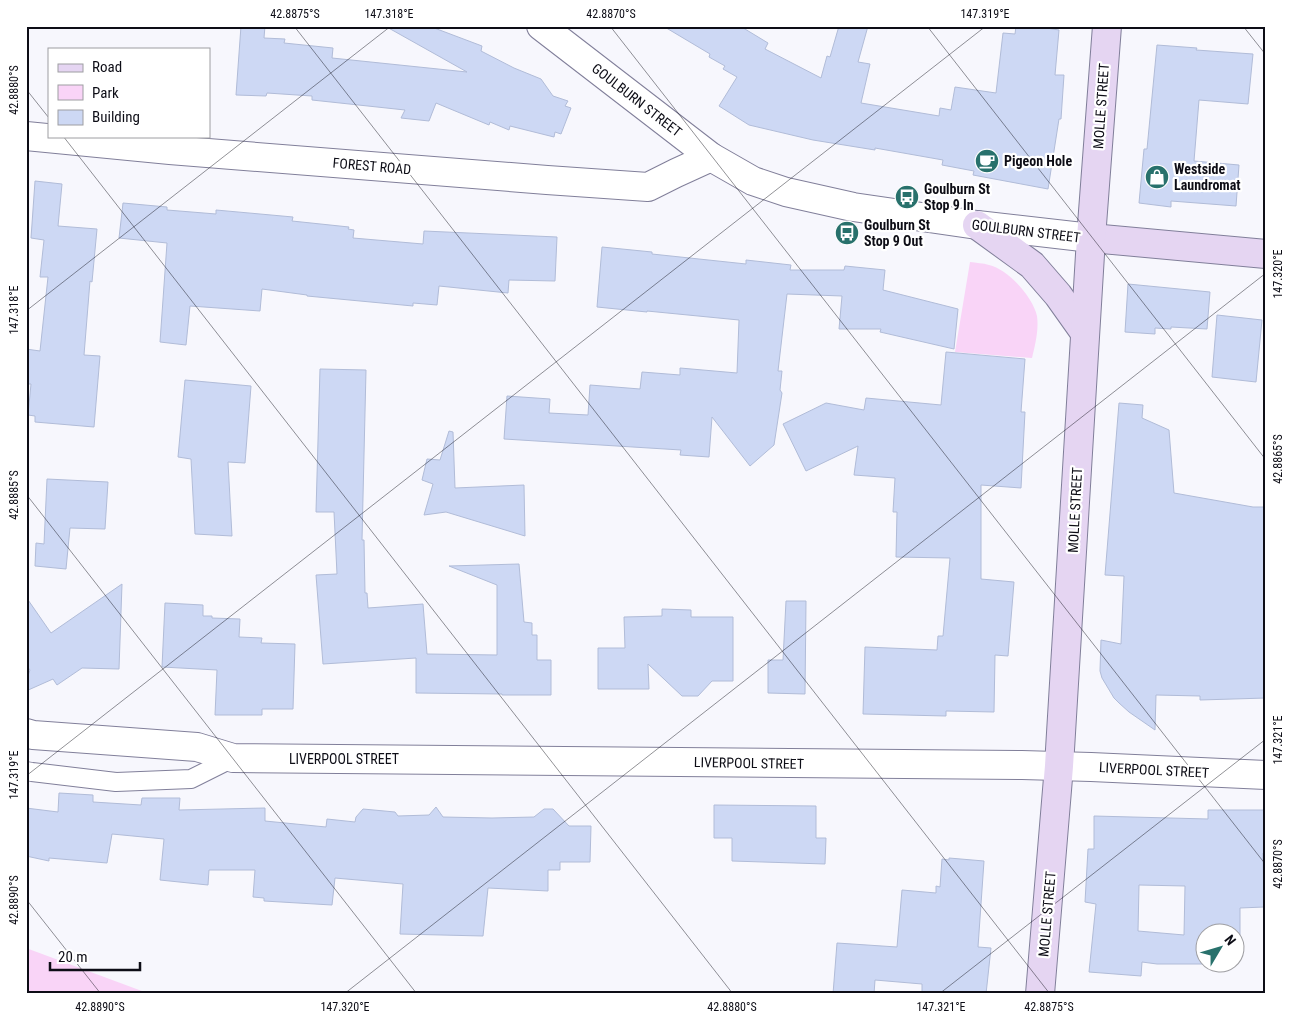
<svg xmlns="http://www.w3.org/2000/svg" width="1292" height="1020" viewBox="0 0 1292 1020" font-family="'Roboto Condensed',sans-serif">
<rect width="100%" height="100%" fill="#f7f7fd"/>
<g fill="#f9d4f7">
<path d="M970,262c6,1 13,1 19,3 19,4 44,32 48,51 2,14 -2,29 -5,42l-77,-6z"/>
<path d="M26,948l124,46h-124z"/>
</g>
<g fill="#cdd8f4" stroke="#b1bcd8" fill-rule="evenodd">
<path d="M241,26h24l-1,12 21,1 -1,4 49,5 -1,10 135,14 -82,-46h44l53,20 -1,5 33,17 27,11 12,17 15,5 -3,5 6,2 -10,26 -6,-2 -1,5 -44,-11 -1,4 -19,-8 -1,3 -53,-22 -7,18 -28,-3 4,-8 -93,-10v-4l-45,-3 -1,3 -30,-1z"/>
<path d="M663,26h77l28,17 -3,6 56,29 6,-22 3,1 9,-31h29l-10,36 12,2 -9,39 78,13 1,-8 11,2 4,-23 41,6 7,-60 12,1 1,-8h18l25,4 -4,45h9l-3,44h-2l-11,70 -75,-14 1,-4 -32,-6 1,-5 -68,-12v2l-62,-10 -64,-15 -30,-19 18,-29 -14,-8 2,-3 -16,-9 1,-3z"/>
<path d="M1157,45l40,3 -1,2 57,4 -5,50 -49,-4 -5,61 45,4 -3,41 -65,-5v6l-32,-4 5,-54h3z"/>
<path d="M35,181l27,3 -4,42 39,3 -5,53 -2,-1 -6,74 16,1 -6,71 -59,-5v-6l-7,-1 3,-31h-5v-35l14,2 8,-74h-8l4,-37 -13,-2z"/>
<path d="M123,203l44,4v3l49,4v-4l77,7 -1,4 57,6 -1,2 6,1 -1,8 70,6 1,-13 133,6 -2,44 -46,-1 -1,13 -69,-7 -2,19 -24,-2v3l-106,-10v-1l-45,-6 -2,22 -70,-5 -4,39 -26,-3 7,-99 -48,-5z"/>
<path d="M602,247l50,5v2l94,10v-4l45,5 -1,5h54l1,-4 40,4 -2,20 75,19 -4,40 -74,-17 1,-3h-42l3,-33 -55,-2 -9,77h4l-2,19 2,3 -8,52 -24,21 -38,-49 -3,40 -29,-2 1,-5 -177,-11 3,-43 43,3 -1,14 39,2 2,-30 50,4 2,-17 38,3v-7l57,5 2,-53 -92,-9v1l-50,-5z"/>
<path d="M1128,284l82,8 -3,37 -36,-2v2l-16,-1v6l-30,-2z"/>
<path d="M1217,315l45,5 -6,62 -44,-5z"/>
<path d="M946,352l79,7 -4,53h4l-4,76 -40,-3v94l33,3 -6,74 -13,-1 -1,57 -48,-1v5l-83,-2 2,-67 72,3 1,-14h5l7,-78 -54,-1 1,-45h-4l2,-34 -41,-3 4,-29 -52,25 -23,-47 43,-21 38,7 2,-12 75,7z"/>
<path d="M320,369l46,1 -4,170h2l1,53h2l1,15 55,-4 4,50 70,1v-70l-48,-19 70,-2 5,58 8,1v12h5v25h14v35h-49v-1l-86,-1v-35l-93,6 -7,-89 21,-1 -3,-62h-18z"/>
<path d="M185,380l66,6 -6,77 -17,-1 4,74 -37,-2 -4,-75 -13,-2z"/>
<path d="M1119,403l24,2 -1,13 27,12 5,63 79,14h13v191l-66,2v-4l-44,-1 -1,35 -26,-18 -10,-9 -5,-5 -12,-20 -2,-7 1,-31 20,4 3,-68 -19,-1z"/>
<path d="M449,431l4,1 2,56 69,-3 1,51 -79,-24 -22,3 9,-31 -11,-4 5,-21 13,1z"/>
<path d="M47,479l61,3 -3,47 -35,-1 -4,41 -31,-3 1,-23 8,1z"/>
<path d="M122,584l-3,85 -37,-1 -25,17 -4,-6 -27,12v-10l4,-11 -4,-5v-68l25,36z"/>
<path d="M786,601h20l-1,93 -37,-1v-33h15z"/>
<path d="M165,603l38,2v11h9v2l28,1 -1,18 23,1 -1,5 34,1 -2,65h-31v6h-47l2,-45 -55,-3z"/>
<path d="M662,609l29,1v7h42v64h-21l-14,15h-16l-34,-32 1,25h-51v-41h27l-1,-31 38,-1z"/>
<path d="M59,793l34,2v7l48,3 1,-7h38l-1,12 86,-2v13l61,6 1,-8 28,3 1,-5 7,-8 32,3 3,4 31,-1 7,-8 7,10 49,1 42,-1 10,-8h9l16,17h22l-1,36h-30v8h-12v21l-60,-3 -5,48 -83,-2 3,-50 -68,-6 -3,27 -68,-4v-3l-11,-1 2,-27h-46l-1,15 -48,-5 4,-41 -52,-5 -5,29 -58,-5v3l-23,-5v-48l32,4z"/>
<path d="M714,805l102,1v32h10l-1,26 -93,-3v-23h-18z"/>
<path d="M1208,810h58v43h-3l1,54 -24,1v27h-6v-3h-30v30h3v2h-50l-15,-2 -1,14 -52,-4 7,-68 -11,-2 3,-53h6v-33l114,3zM1139,885l46,1 -1,49 -46,-4z"/>
<path d="M949,858l35,3 -6,86 13,1 -5,46h-64v-10l-47,-4 -1,14h-41l4,-51 60,4 5,-57 34,3v-7l4,1 2,-28 7,1z"/>
</g>
<g fill="none" stroke-linecap="round" stroke-linejoin="round">
<g stroke="#817f9a" stroke-width="20">
<path id="lane" d="M26,771l6,1 84,10 75,-3 42,-21"/>
</g>
<g stroke="#817f9a" stroke-width="30">
<g id="street">
<path d="M541,26l170,131 42,24 33,11 67,15 124,18 114,13"/>
<path d="M26,136l144,14 377,30 101,7 28,-14 35,-16"/>
<path d="M26,733l7,2 164,12 36,11 789,7 69,2 175,8"/>
</g>
</g>
<g stroke="#817f9a" stroke-width="30">
<g id="secondary">
<path d="M977,225l55,40 26,30 27,38"/>
<path d="M1091,238l175,16"/>
<path d="M1040,994l19,-228 32,-528 16,-212"/>
</g>
</g>
<use href="#lane" stroke="#fff" stroke-width="18"/>
<use href="#street" stroke="#fff" stroke-width="28"/>
<use href="#secondary" stroke="#e5d5f2" stroke-width="28"/>
</g>
<path fill="none" stroke="#0d0d16" stroke-width="1" stroke-opacity="0.45" d="M294,26l756,968M610,26l656,839M927,26l339,434M1243,26l23,29M26,89l23,29M63,136l670,858M26,311l365,-285M26,494l391,500M26,776l960,-750M26,899l75,95M344,994l922,-721M939,994l327,-255"/>
<defs>
<g id="cafe-disc" transform="scale(1.25)"><circle r="9.5" fill="#28716c" stroke="#fff"/><path d="M-5.5-4.5H6V0H3Q3 3.5 0 3.5H-2.5Q-5.5 3.5-5.5 0ZM3-3.2v2h1.7v-2ZM-6 4.5H4V6H-6Z" fill="#fff"/></g>
<g id="shop-disc" transform="scale(1.25)"><circle r="9.5" fill="#28716c" stroke="#fff"/><path d="M-5-2.5h2.3a2.7 3.5 0 0 1 5.4 0H5L5.5 6h-11ZM-1.5-2.5h3a1.5 2.3 0 0 0-3 0Z" fill="#fff"/></g>
<g id="bus-disc" transform="scale(1.25)"><circle r="9.5" fill="#28716c" stroke="#fff"/><path d="M-5-6H5V4H4V6H2V4H-2V6H-4V4H-5ZM-3.5-4V0h7V-4ZM-3.5 1.2v1.5H-2V1.2ZM2 1.2v1.5H3.5V1.2Z" fill="#fff"/></g>
</defs>
<g fill-rule="evenodd">
<use href="#cafe-disc" x="987" y="161"/>
<use href="#shop-disc" x="1157" y="177"/>
<use href="#bus-disc" x="907" y="197"/>
<use href="#bus-disc" x="847" y="233"/>
</g>
<g text-anchor="middle" dominant-baseline="central" stroke-width="4.5" stroke-linejoin="round" paint-order="stroke">
<g font-size="14" fill="#0d0d16" stroke="#fff">
<text transform="translate(637 100) rotate(38)">GOULBURN STREET</text>
<text transform="translate(1101 106) rotate(-86)">MOLLE STREET</text>
<text transform="translate(372 166) rotate(5)">FOREST ROAD</text>
<text transform="translate(1026 231) rotate(7)">GOULBURN STREET</text>
<text transform="translate(1075 510) rotate(-87)">MOLLE STREET</text>
<text x="344" y="759">LIVERPOOL STREET</text>
<text transform="translate(749 763) rotate(1)">LIVERPOOL STREET</text>
<text transform="translate(1154 770) rotate(3)">LIVERPOOL STREET</text>
<text transform="translate(1047 914) rotate(-85)">MOLLE STREET</text>
</g>
<g font-size="14" font-weight="bold" fill="#0d0d16" stroke="#fff" text-anchor="start">
<text x="1004" y="161">Pigeon Hole</text>
<text x="1174" y="169">Westside<tspan x="1174" dy="16">Laundromat</tspan></text>
<text x="924" y="189">Goulburn St<tspan x="924" dy="16">Stop 9 In</tspan></text>
<text x="864" y="225">Goulburn St<tspan x="864" dy="16">Stop 9 Out</tspan></text>
</g>
</g>
<rect width="1292" height="1020" fill="none" stroke="#ffffff" stroke-width="55"/>
<rect x="48" y="48" width="162" height="90" fill="#ffffff" stroke="#9e9ea2"/>
<rect x="58" y="64" width="25" height="8" fill="#e5d5f2" stroke="#9e9ea2"/>
<text x="92" y="72" font-size="15" fill="#0d0d16">Road</text>
<rect x="58" y="85" width="25" height="15" fill="#f9d4f7" stroke="#9e9ea2"/>
<text x="92" y="98" font-size="15" fill="#0d0d16">Park</text>
<rect x="58" y="110" width="25" height="15" fill="#cdd8f4" stroke="#9e9ea2"/>
<text x="92" y="122" font-size="15" fill="#0d0d16">Building</text>
<g transform="translate(1220 948) rotate(52)"><circle r="24" fill="#ffffff" stroke="#9e9ea2"/>
<path d="M0-4L9 19L0 12L-9 19Z" fill="#28716c"/>
<text y="-8" font-size="14" font-weight="bold" text-anchor="middle" fill="#0d0d16">N</text>
</g>
<path d="M50 962v8h90v-8" fill="none" stroke="#0d0d16" stroke-width="2.5"/>
<text x="58" y="962" font-size="15" fill="#0d0d16" stroke="#ffffff" stroke-width="4" paint-order="stroke">20 m</text>
<rect x="28" y="28" width="1236" height="964" fill="none" stroke="#0d0d16" stroke-width="2"/>
<g font-size="12" text-anchor="middle" fill="#0d0d16">
<text x="295" y="18">42.8875°S</text>
<text x="389" y="18">147.318°E</text>
<text x="611" y="18">42.8870°S</text>
<text x="985" y="18">147.319°E</text>
<text transform="translate(14 90) rotate(-90)" y="4">42.8880°S</text>
<text transform="translate(1278 274) rotate(-90)" y="4">147.320°E</text>
<text transform="translate(14 310) rotate(-90)" y="4">147.318°E</text>
<text transform="translate(1278 459) rotate(-90)" y="4">42.8865°S</text>
<text transform="translate(14 495) rotate(-90)" y="4">42.8885°S</text>
<text transform="translate(1278 740) rotate(-90)" y="4">147.321°E</text>
<text transform="translate(14 775) rotate(-90)" y="4">147.319°E</text>
<text transform="translate(1278 864) rotate(-90)" y="4">42.8870°S</text>
<text transform="translate(14 900) rotate(-90)" y="4">42.8890°S</text>
<text x="100" y="1011">42.8890°S</text>
<text x="345" y="1011">147.320°E</text>
<text x="732" y="1011">42.8880°S</text>
<text x="941" y="1011">147.321°E</text>
<text x="1049" y="1011">42.8875°S</text>
</g>
</svg>
